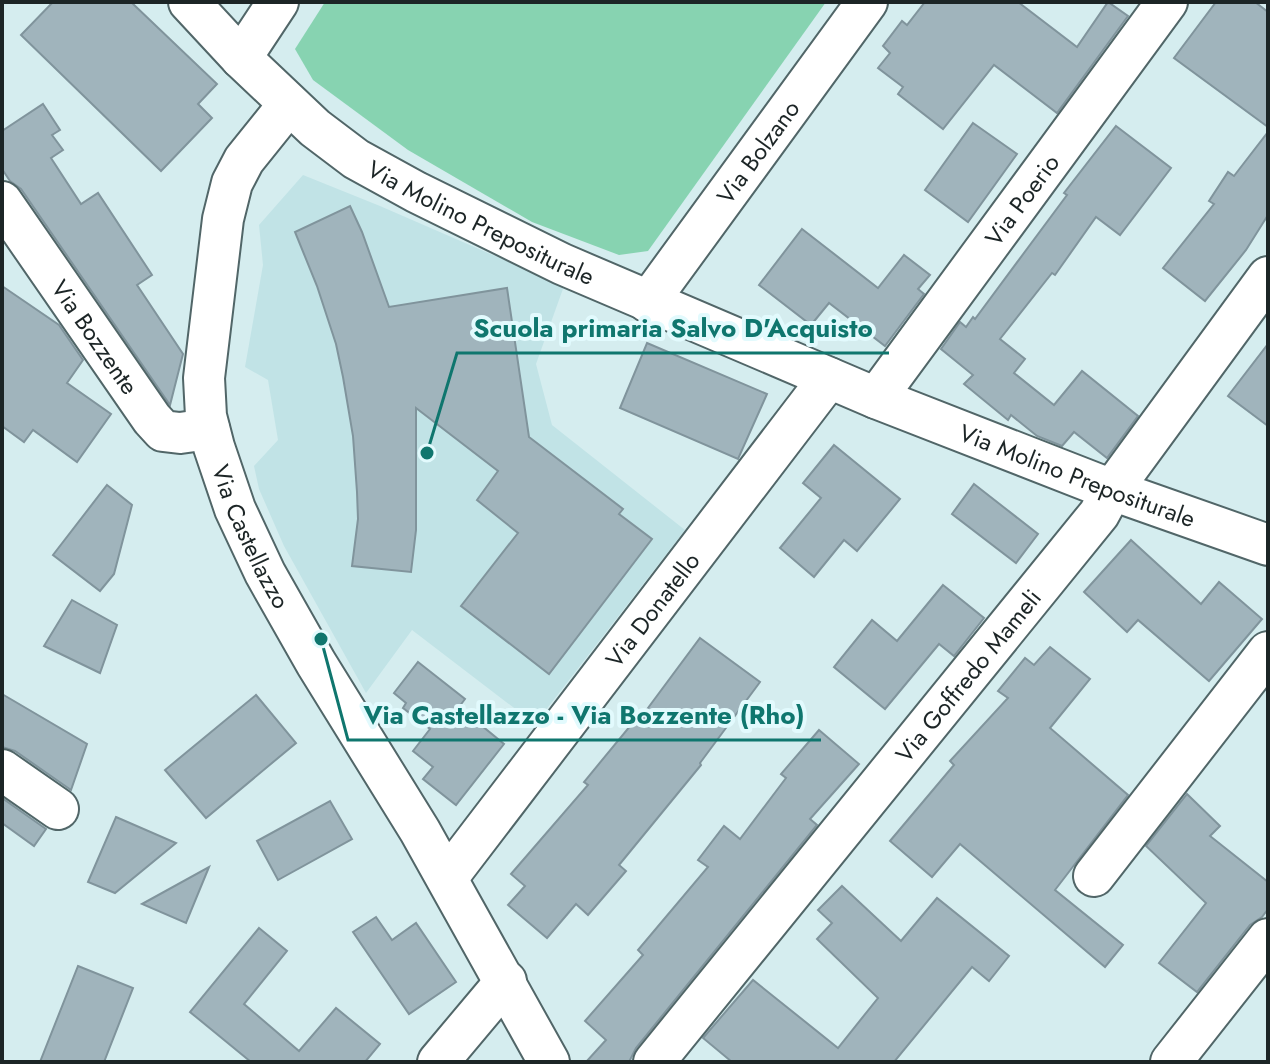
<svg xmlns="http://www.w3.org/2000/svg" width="1270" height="1064" viewBox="0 0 1270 1064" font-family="Jost,sans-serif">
<rect width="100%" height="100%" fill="#d5edef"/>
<path fill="#c1e3e6" d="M303,175l77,31 184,80 -28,78 16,61 133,105 -150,194 -123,-94 -46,63 -82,-147 -25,-57 -5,-23 24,-26 -10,-60 -23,-13 18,-102 -4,-40z"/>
<path fill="#87d3b1" d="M325,2h501l-178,249 -29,4 -87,-33 -124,-72 -95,-70 -18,-31z"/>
<g fill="#a0b4bc" stroke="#80949c" stroke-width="2">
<path d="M53,2h78l86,82 -19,20 14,14 -51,53 -140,-136z"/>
<path d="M925,2h93l59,45 31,-45 20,14 -71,97 -63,-48 -51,64 -45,-35 5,-7 -25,-19 12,-15 -7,-7 19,-25 5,4z"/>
<path d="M1216,2h39l13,10v115l-94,-69z"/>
<path d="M43,104l17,26 -8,5 11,15 -12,8 30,46 17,-11 54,82 -15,10 46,69 -13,51 -149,-216 -11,-8 -8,-12v-38z"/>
<path d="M973,123l44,31 -49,68 -43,-32z"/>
<path d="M1116,126l55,42 -51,67 -24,-18 -41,58 -3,-2 -52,66 25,20 -11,14 40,32 28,-34 56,45 -31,42 -33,-26 -12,14 -25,-10 -26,-21 -3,5 -44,-36 9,-9 -32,-26 19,-27 6,5 7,-10 2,2 92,-124 -3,-2z"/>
<path d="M1268,132v83l-22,35 -41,51 -42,-33 51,-64 -5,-3 19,-29 6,4z"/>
<path d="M350,206l12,26 27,75 118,-19 22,149 94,72 -4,5 33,25 -103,135 -88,-68 57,-73 -41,-33 21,-29 -82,-63v122l-5,42 -59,-6 6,-47 -1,-27 -4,-56 -10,-59 -7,-33 -19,-58 -22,-54z"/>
<path d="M802,229l76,59 26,-33 26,20 -12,14 6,5 -39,52 -56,-43 -18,22 -52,-40z"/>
<path d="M2,286l57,39 24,35 -16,23 44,31 -34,48 -44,-32 -9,12 -22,-16z"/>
<path d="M647,343l120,51 -29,65 -118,-51z"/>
<path d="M1268,344v82l-40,-30z"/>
<path d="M834,445l66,54 -43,52 -13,-11 -30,37 -34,-29 41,-50 -18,-15z"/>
<path d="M974,484l64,50 -22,29 -64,-49z"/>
<path d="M107,485l25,20 -18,69 -14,17 -47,-36z"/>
<path d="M1131,540l70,64 18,-22 43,37 -53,62 -71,-61 -11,12 -43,-40z"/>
<path d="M943,585l41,33 -30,38 -15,-12 -54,65 -51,-42 38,-47 25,21z"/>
<path d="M72,600l45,25 -17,48 -56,-27z"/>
<path d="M700,638l60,44 -60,81 1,2 -82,100 7,6 -38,44 -12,-11 -29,34 -39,-33 17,-19 -14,-12 77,-89 -4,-3 56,-68 2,2z"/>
<path d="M1050,647l40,32 -40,49 78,67 -73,95 68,55 -18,22 -145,-123 -28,33 -42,-36 64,-76 -4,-4 58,-63 -10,-7 27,-33 9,7z"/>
<path d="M418,662l47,37 -6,8 45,37 -48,61 -33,-26 10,-12 -20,-16 17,-22 -27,-21 3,-5 -12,-10z"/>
<path d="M2,694l85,50 -16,46 -56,-39 -13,-4z"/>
<path d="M256,695l40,48 -90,75 -41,-48z"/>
<path d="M819,730l40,34 -49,55 7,6 -181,223 -7,14h-43l20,-22 -21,-19 58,-66 -5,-5 70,-83 -10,-7 26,-34 16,13 46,-61 -5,-4z"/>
<path d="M1187,794l33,32 -10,10 58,46v27l-6,8 -12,8 -53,67 -38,-29 47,-60 -60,-57z"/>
<path d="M2,798l44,31 -12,17 -32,-23z"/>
<path d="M330,801l22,38 -74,41 -21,-39z"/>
<path d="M116,817l60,26 -61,50 -27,-11z"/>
<path d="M209,867l-23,56 -44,-19z"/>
<path d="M842,886l59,55 36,-43 72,58 -20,25 -17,-14 -78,95h-162l-29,-24 50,-58 85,68 40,-50 -61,-59 15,-16 -14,-13z"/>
<path d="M376,917l16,23 24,-17 40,59 -47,32 -56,-82z"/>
<path d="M259,928l28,23 -43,53 55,47 37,-43 44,36 -15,18h-114l-61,-50z"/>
<path d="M78,966l55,22 -29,74h-64z"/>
</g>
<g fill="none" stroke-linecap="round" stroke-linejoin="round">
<g stroke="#516668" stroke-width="44">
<g id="street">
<path id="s1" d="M189,2l52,56 74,70 41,31 60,33 146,72 314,134 236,92 156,55"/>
<path d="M241,58l37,-56"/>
<path id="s2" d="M289,104l-45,56 -12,23 -9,36 -19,159 2,38 8,31 21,62 30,64 51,90 104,168 129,231"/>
<path id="s3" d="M2,202l150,217 11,12 17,2 29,-4"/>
<path id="s4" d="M648,302l219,-300"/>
<path id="s5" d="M876,398l291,-396"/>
<path d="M2,770l56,39"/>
<path d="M1094,876l174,-224"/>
<path id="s6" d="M447,878l382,-500"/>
<path d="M438,1062l68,-81"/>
<path id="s7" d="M654,1062l445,-548 13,-24 156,-213"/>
<path d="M1171,1062l97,-123"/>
</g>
</g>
<use href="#street" stroke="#fff" stroke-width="40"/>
</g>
<g text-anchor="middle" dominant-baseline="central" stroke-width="8" stroke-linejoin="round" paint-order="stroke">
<g font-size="24" fill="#1c2526" stroke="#e2fafd">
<text stroke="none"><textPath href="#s4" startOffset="186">Via Bolzano</textPath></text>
<text stroke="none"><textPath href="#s5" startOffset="246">Via Poerio</textPath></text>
<text stroke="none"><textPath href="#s1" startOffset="370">Via Molino Prepositurale</textPath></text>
<text stroke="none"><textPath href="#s3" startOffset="164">Via Bozzente</textPath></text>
<text stroke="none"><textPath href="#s1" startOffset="1018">Via Molino Prepositurale</textPath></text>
<text stroke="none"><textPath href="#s2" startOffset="462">Via Castellazzo</textPath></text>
<text stroke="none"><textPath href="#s6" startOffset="338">Via Donatello</textPath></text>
<text stroke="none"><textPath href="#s7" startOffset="498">Via Goffredo Mameli</textPath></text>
</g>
</g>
<path fill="none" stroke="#0f766e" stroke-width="3" d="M427 453L457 353H889M321 639L348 740H821"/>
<g fill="#0f766e" stroke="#e2fafd" stroke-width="3">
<circle cx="427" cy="453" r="8"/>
<circle cx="321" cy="639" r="8"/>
</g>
<g font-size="26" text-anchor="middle" font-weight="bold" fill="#0f766e" stroke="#e2fafd" stroke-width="8" stroke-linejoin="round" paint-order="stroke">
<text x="673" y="337">Scuola primaria Salvo D'Acquisto</text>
<text x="584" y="724">Via Castellazzo - Via Bozzente (Rho)</text>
</g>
<rect width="1270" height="1064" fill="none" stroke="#1c2526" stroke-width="8"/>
</svg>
